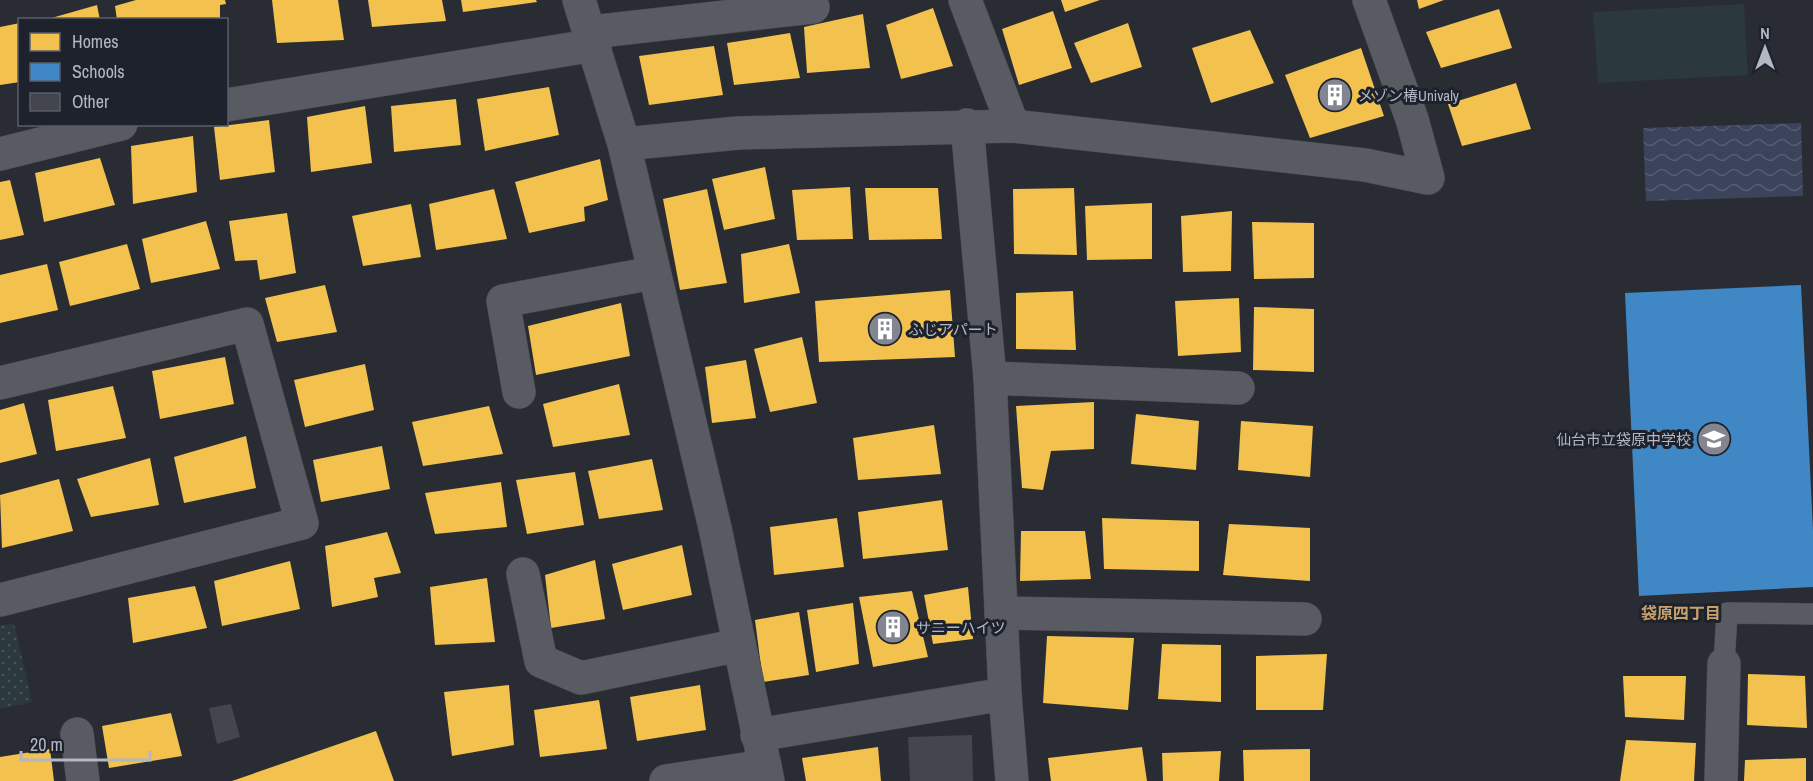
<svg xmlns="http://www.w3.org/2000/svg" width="1813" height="781" viewBox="0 0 1813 781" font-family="'Archivo Narrow','Noto Sans JP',sans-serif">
<defs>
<pattern id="park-dots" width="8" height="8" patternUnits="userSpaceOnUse" patternTransform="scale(1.5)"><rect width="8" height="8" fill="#2b383c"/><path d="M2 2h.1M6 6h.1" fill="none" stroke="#475357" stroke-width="1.8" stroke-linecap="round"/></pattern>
<pattern id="water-waves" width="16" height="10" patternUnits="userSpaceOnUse" patternTransform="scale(1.5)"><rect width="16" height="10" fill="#3b445b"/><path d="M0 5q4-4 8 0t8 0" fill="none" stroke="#555d71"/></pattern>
</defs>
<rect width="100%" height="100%" fill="#292c33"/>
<path fill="#2b383c" d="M1744,4l4,71 -150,8 -5,-71z"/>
<path fill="url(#park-dots)" d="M14,623l18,79 -32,7v-83z"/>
<path fill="url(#water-waves)" d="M1801,123l2,73 -157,5 -3,-73z"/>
<g fill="#f2c14e">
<path d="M136,0h89l1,4 -6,1v15h-103l-2,-14z"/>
<path d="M272,0h66l6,40 -67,3z"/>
<path d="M368,0h74l4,21 -74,6z"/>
<path d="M461,0h75l1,2 -74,10z"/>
<path d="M1061,0h39l-35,12z"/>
<path d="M1417,0h27l-25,9z"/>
<path d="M97,5l3,15h-52v-1z"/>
<path d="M933,8l20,58 -52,13 -15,-54z"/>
<path d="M1499,9l13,39 -71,20 -15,-36z"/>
<path d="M1053,11l19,57 -53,17 -17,-56z"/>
<path d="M863,14l7,54 -63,5 -3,-46z"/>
<path d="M20,23v59l-20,3v-58z"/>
<path d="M1128,23l14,44 -51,16 -17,-40z"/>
<path d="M1250,30l24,53 -63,20 -19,-55z"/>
<path d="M790,33l10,45 -66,7 -7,-42z"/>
<path d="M714,46l9,49 -74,10 -10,-49z"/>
<path d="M1361,48l23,68 -74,22 -25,-63z"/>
<path d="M1516,83l15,46 -69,17 -14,-42z"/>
<path d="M549,87l10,48 -74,16 -8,-52z"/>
<path d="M456,99l5,46 -67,7 -3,-46z"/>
<path d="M365,106l7,57 -61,9 -4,-55z"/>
<path d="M269,120l6,52 -55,8 -6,-53z"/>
<path d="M193,136l4,56 -64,12 -2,-58z"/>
<path d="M100,158l15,47 -71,17 -9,-49z"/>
<path d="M600,159l8,41 -24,7 1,14 -56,12 -14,-51z"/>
<path d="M765,167l10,52 -51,11 -12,-51z"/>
<path d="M10,180l14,55 -24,5v-58z"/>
<path d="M850,187l3,52 -56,1 -5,-50z"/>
<path d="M865,188h73l4,51 -73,1z"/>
<path d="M1074,188l3,67 -63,-1 -1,-65z"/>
<path d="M494,189l13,50 -71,11 -7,-46z"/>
<path d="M707,189l20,94 -47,7 -17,-91z"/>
<path d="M1152,203v56l-65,1 -2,-54z"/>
<path d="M411,204l10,53 -58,9 -11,-50z"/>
<path d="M1232,211l-1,60 -48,1 -2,-56z"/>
<path d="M287,213l9,60 -36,7 -3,-20 -22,1 -6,-40z"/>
<path d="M206,221l14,48 -69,14 -9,-44z"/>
<path d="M1252,222l62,1v55l-60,1z"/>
<path d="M127,244l13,45 -70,17 -11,-44z"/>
<path d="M789,244l11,49 -56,10 -3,-49z"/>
<path d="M47,264l11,46 -58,13v-48z"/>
<path d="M325,285l12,47 -60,10 -12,-44z"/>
<path d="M950,290l5,67 -136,5 -4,-61z"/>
<path d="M1073,291l3,59 -60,-1v-56z"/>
<path d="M1239,298l2,54 -63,4 -3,-55z"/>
<path d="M621,303l9,53 -94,19 -8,-49z"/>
<path d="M1254,307l60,2v63l-61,-2z"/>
<path d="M802,337l15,66 -47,9 -16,-63z"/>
<path d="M225,357l9,47 -74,15 -8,-48z"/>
<path d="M746,360l10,58 -44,5 -7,-56z"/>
<path d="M365,364l9,46 -69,17 -11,-47z"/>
<path d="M619,384l11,51 -77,12 -10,-43z"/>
<path d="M113,386l13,52 -70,13 -8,-51z"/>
<path d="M1094,402v47l-43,2 -8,39 -21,-2 -6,-82z"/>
<path d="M24,403l13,51 -37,9v-53z"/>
<path d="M489,406l14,48 -80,12 -11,-44z"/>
<path d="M1136,414l63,7 -3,49 -65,-6z"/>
<path d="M1241,421l72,5 -3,51 -72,-7z"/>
<path d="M934,425l7,49 -83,6 -5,-42z"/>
<path d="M246,436l10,52 -72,15 -10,-46z"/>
<path d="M382,446l8,43 -69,13 -8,-42z"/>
<path d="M150,458l9,47 -68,12 -14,-38z"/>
<path d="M652,459l11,51 -64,9 -11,-48z"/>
<path d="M575,472l9,53 -57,9 -11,-54z"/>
<path d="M59,479l14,52 -71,17 -2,-53z"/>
<path d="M501,482l6,45 -72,7 -10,-41z"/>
<path d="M942,500l6,50 -85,9 -5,-47z"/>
<path d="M837,518l7,49 -70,8 -4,-48z"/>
<path d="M1102,518l97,3v50l-95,-2z"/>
<path d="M1229,524l81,4v53l-87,-6z"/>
<path d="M1021,531h64l6,48 -71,2z"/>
<path d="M387,532l14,41 -27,5 4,19 -46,10 -7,-61z"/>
<path d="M682,545l10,50 -69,15 -11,-46z"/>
<path d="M595,560l10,59 -54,9 -6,-53z"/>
<path d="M290,561l10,48 -78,17 -8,-45z"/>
<path d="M487,578l8,64 -60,3 -5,-58z"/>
<path d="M195,586l12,42 -74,15 -5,-45z"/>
<path d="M968,587l5,52 -40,5 -9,-49z"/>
<path d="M912,591l16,66 -55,10 -14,-70z"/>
<path d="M853,603l6,61 -43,8 -9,-62z"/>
<path d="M799,612l10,63 -46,7 -8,-62z"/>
<path d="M1047,636l87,2 -6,72 -85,-7z"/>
<path d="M1162,644l59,1v57l-63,-3z"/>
<path d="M1327,654l-4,56h-67v-54z"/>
<path d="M1748,674l57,2 2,52 -60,-3z"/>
<path d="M1623,676h63l-2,44 -59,-3z"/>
<path d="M509,685l5,60 -62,11 -8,-64z"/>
<path d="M700,685l6,45 -69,11 -7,-44z"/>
<path d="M599,700l8,49 -67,8 -6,-47z"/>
<path d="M171,713l11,43 -73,12 -7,-42z"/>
<path d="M376,731l18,50h-162z"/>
<path d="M1626,740l70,3 -2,38h-74z"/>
<path d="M878,747l3,34h-75l-4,-23z"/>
<path d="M1142,747l5,34h-96l-3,-23z"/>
<path d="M50,749l4,32h-54v-24z"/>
<path d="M1310,749v32h-66l-1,-31z"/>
<path d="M1221,751l-2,30h-56l-1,-28z"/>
<path d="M1806,758v23h-62l1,-21z"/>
</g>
<path fill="#3f88c5" d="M1801,285l12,245v57l-174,9 -14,-303z"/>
<g fill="#43464c">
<path d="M231,704l9,33 -23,7 -8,-36z"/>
<path d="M972,735l1,46h-63l-2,-44z"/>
</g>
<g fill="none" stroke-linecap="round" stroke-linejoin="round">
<g stroke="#44474c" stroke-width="22">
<path id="lane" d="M1724,664l3,-51 86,1"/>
</g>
<g stroke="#44474c" stroke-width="34">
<g id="street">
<path d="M579,0l45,144 91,384 53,253"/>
<path d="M965,0l48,126"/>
<path d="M591,32l222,-25"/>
<path d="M226,105l369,-60"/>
<path d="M967,125l23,253 15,316 7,87"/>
<path d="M624,144l114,-11 275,-7 352,39 63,13 -16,-59 -43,-119"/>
<path d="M0,154l121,-30"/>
<path d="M990,378l248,10"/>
<path d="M0,383l247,-59 55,199 -302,77"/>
<path d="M519,392l-16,-91 150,-28"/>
<path d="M523,574l18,87 40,17 158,-33"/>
<path d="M1001,613l304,6"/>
<path d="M77,734l6,47"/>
<path d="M757,735l248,-41"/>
<path d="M666,781l99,-15"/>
<path d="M1721,781l3,-117"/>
</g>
</g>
<use href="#lane" stroke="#585b62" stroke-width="21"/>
<use href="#street" stroke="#585b62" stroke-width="33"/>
</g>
<defs>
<g id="building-disc" transform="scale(1.725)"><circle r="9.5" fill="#838691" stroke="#1d222d"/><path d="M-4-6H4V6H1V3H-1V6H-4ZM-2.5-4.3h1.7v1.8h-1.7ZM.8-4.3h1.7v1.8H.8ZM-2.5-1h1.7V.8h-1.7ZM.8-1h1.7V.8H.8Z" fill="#fff"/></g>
<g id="school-disc" transform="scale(1.725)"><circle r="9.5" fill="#838691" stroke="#1d222d"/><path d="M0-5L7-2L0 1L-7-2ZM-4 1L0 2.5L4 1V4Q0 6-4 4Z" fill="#fff"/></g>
</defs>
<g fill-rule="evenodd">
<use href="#building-disc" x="1335" y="95"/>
<use href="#building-disc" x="885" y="329"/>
<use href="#school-disc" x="1714" y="439"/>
<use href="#building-disc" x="893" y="627"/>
</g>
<g text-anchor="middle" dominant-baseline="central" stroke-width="6" stroke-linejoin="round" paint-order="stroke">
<g font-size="15" fill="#b3b7c4" stroke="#1d222d" text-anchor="start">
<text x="1358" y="95">メゾン椿Univaly</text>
<text x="908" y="329">ふじアパート</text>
<text x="1691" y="439" text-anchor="end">仙台市立袋原中学校</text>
<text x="916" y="627">サニーハイツ</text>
</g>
<g font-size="16" font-weight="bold" fill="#c6a06d" stroke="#1d222d">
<text x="1681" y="613">袋原四丁目</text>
</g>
</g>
<rect x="18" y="18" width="210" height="108" fill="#1d222d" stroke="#595e69" stroke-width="1.5"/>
<rect x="30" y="33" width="30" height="18" fill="#f2c14e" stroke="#595e69" stroke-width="1.5"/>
<text x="72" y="48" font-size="18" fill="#b3b7c4">Homes</text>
<rect x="30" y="63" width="30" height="18" fill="#3f88c5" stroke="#595e69" stroke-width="1.5"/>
<text x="72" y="78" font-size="18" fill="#b3b7c4">Schools</text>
<rect x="30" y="93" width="30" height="18" fill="#43464c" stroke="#595e69" stroke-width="1.5"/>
<text x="72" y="108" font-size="18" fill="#b3b7c4">Other</text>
<g transform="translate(1765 48)" stroke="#1d222d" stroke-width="4.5" paint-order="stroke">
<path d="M0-4.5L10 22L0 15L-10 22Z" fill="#b3b7c4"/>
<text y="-9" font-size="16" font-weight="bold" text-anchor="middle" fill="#b3b7c4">N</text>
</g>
<path d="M21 751v9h129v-9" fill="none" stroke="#b3b7c4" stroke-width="3"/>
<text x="30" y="751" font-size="18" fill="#b3b7c4" stroke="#1d222d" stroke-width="4.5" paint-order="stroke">20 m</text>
</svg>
